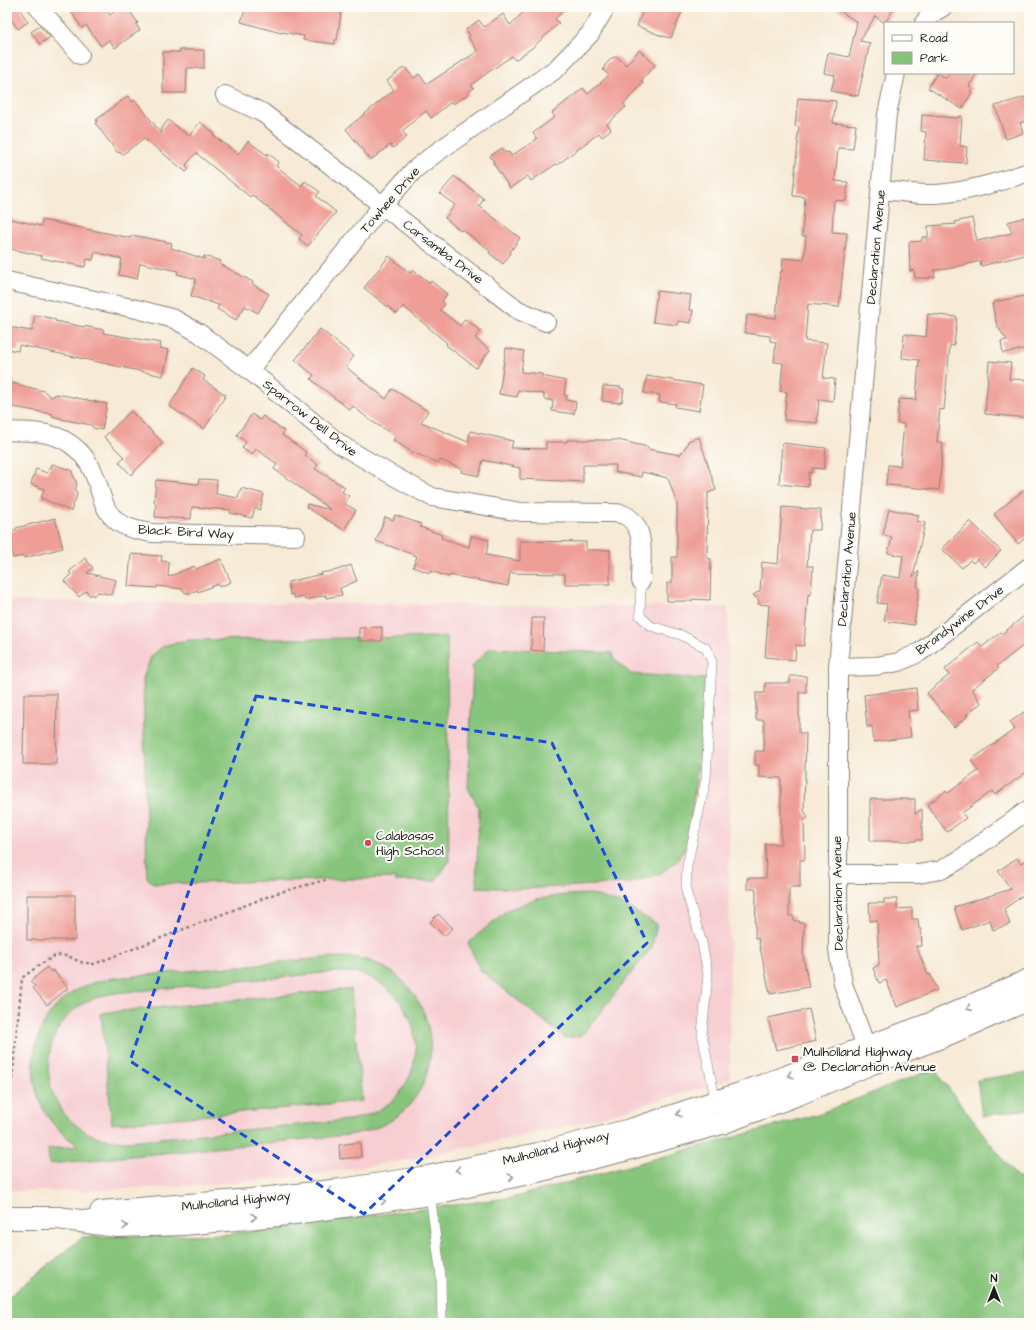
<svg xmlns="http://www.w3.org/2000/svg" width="1036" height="1330" viewBox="0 0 1036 1330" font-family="'Architects Daughter',sans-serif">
<rect width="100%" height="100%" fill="#fdfcf7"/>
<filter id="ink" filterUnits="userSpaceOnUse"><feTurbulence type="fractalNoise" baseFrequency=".025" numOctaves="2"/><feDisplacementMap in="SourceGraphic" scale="8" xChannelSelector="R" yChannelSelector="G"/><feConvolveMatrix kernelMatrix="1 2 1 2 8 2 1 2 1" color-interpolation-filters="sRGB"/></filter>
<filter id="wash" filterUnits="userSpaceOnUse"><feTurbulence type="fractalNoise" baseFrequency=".012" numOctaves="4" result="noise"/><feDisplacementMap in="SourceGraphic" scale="16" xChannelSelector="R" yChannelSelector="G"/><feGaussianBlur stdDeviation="0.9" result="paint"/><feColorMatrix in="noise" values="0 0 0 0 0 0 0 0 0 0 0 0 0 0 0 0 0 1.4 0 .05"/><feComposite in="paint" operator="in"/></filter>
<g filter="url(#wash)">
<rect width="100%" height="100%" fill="#f7ead6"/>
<path fill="#f7cfd3" d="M7,601l721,6 2,473 -153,44 -163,35 -104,16 -104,10 -122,6h-77z"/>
<g fill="#87c47b" stroke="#52704c" fill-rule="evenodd">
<path d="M447,637l2,225 -14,19h-40l1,-3 -242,6 -7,-6 -4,-200 8,-21 12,-11 23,-6z"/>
<path d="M490,648l123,5v5l18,16 74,5 -4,66 -14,98 -10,18 -17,13 -30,9 -110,6 -44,-2 3,-78 -11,-21 5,-123z"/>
<path d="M591,894l29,9 37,21 -5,23 -71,89 -16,2 -85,-68 -12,-27 39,-33 30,-11 29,-4z"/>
<path d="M333,957c10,0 20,0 30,2 73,18 93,119 29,161 -13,8 -27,12 -43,15l-300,29 -1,-15 31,-3c-12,-8 -23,-17 -31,-29 -29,-45 -14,-110 37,-131 10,-5 19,-6 30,-8zM334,972c9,0 18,0 27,2 53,17 74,84 33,125 -13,12 -29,18 -46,21l-219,21c-18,0 -35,-3 -49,-13 -42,-28 -42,-93 -1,-122 11,-7 24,-11 37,-13z"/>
<path d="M351,989l11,112 -250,23 -11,-111z"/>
<path d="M934,1069l83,109h12v145h-1022v-30l3,3 73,-59 145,-3 287,-37 303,-83z"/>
<path d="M1029,1072v37l-47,7 -5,-36z"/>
</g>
<g id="blocks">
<g fill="#ef9e97">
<path d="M7,7h11l10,15 -10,7 -11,-15z"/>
<path d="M68,7h36l6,8 10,-8h7l11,16 -2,1 4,6 -25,18 -6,-8 -8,6 -15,-21 -4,3z"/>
<path d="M246,7h96l-5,33h-2v4l-32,-4 1,-4 -22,-4 -1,1 -40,-11z"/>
<path d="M529,7h38l-12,12 4,4 -27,25 -17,12 -3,-4 -29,20 -12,9 3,3 -6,4 1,2 -16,10 -2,-2 -20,16 -5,-7 -24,20 5,6 -14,11 -3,-3 -19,15 -25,-31 48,-39 -7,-9 17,-14 10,11 5,-4 8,10 51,-33 -10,-14 2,-1 -4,-7 13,-9 5,7 19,-13 7,11z"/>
<path d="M644,7h40l-13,31 -9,-2 -25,-10z"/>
<path d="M834,7h61l-10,16 -10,-7 -15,25 10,2 -12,53 -27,-5 4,-16 -11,-2 4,-20 21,4 8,-35z"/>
<path d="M40,26l10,11 -10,7 -9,-12z"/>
<path d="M180,50h24v18h-17l-1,25h-23v-41h17z"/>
<path d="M639,50l16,15 -14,16 2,2 -19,21 2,3 -19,17 4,5 -9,8 -3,-4 -42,32 -1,-1 -25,17 -3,-5 -18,12 -17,-25 1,-1 -4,-6 12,-8 4,5 3,-1 2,4 26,-17 -4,-6 22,-16 -3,-4 31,-25 5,6 21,-19 -6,-5 2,-3 -1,-1 9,-9 1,1 2,-2 10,9z"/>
<path d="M937,73l9,5 4,-5h27l-8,13 3,2 -2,3 2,1 -10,17 -34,-21z"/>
<path d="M128,96l4,6 2,-2 5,5 23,29v-6l6,-8 21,16 11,-14 14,11 -1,2 25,19 10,-13 19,14 1,-2 11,9 -3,4 26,20 3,-5 15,11 -4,4 20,16 -28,34 -9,-7 3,-4 -50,-40 -2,2 -54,-44 -10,12 3,4 -3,3 -42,-34 -22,17 -2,-3 -2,1 -23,-30 2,-1 -1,-2z"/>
<path d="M1029,96v24l-9,3 3,10 -17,6 -11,-33z"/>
<path d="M798,98l38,3 -3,22 23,2 -3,24 -15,-1 -3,33 13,1 -2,19 -12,-1 -2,32 15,1 -8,74 -31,-3 -3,37 22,2 -4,35 12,1 -2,22 -14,-2 -2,24 -33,-3 3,-28 -7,-1 3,-28 -9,-1 2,-20 -6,-1v-5l-25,-3 2,-18 29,3 4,-46h2l1,-14 21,2 2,-24h-4l3,-39 -12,-1v-2l5,-52h-1l2,-15 -4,-1z"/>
<path d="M922,115l34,3 6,-2 -2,30 7,1 -1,16 -42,-3 2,-28 -5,-1z"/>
<path d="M454,176l30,23 -5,7 41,32 -10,14 1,1 -8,11 -14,-11 1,-2 -28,-22 -1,2 -16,-13 10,-13 -15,-11z"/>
<path d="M1029,216v38l-48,12 -1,-5 -33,8 -13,1 1,7h-6l1,1h-15l-1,-8 -4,1 -1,-29 13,-1v-4h6v-11l28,-2 -1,-2 17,-4 5,23 35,-8 -4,-11z"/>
<path d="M7,218l34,8 1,-6 89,18 1,-3 40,8 -1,5 33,11v-3l17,5 -1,3 33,18 -1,2 17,10 -11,19 -13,-7 -9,14 -19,-11 2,-4 -28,-9 5,-17 -19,-5 1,-3 -38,-8 -3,16 -18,-4 3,-16 -27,-7 -2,8 -6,-1 -2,8 -44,-9 1,-2 -35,-8z"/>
<path d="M389,256l21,17 3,-3 17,13 1,-2 16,13 -5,7 3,3 -5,6 20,16 5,-7 16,12 -6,7 15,12 -14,18 -30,-23 1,-2 -44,-37 -6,8 -33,-26z"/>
<path d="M657,291l34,4 -2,15h4l-2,13 -13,-2v4l-25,-3z"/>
<path d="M1029,295v53l-26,5 -2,-12 6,-1 -10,-14 -5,-22h2v-2z"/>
<path d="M928,314l29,3 -3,29 -4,-1 -6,65 -4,-1 -3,33h6l-4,48 -53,-5 2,-20 12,1 4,-42 -7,-1 2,-24 17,1 3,-40 -17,-2 2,-24 22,3z"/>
<path d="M35,315l20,4v2l29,6v-1l20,4 -1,3 58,10 -1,5 9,2 -6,26 -144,-31 -1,6 -11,-2v-22l25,4z"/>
<path d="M320,329l34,27 -8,11 40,32 6,-10 36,22 -7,11 47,20 2,-11 43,10 -2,7 35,1v-7h21v-2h51l30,7v2l32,6 7,-10 1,-4 11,-4 17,53 -8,3 -1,65 4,1 -1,41 -18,-1v2h-25v-18h5v-26h5v-53l-9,-26 -26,-6 -1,5 -26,-5 1,-7h-33v17l-63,-3v-11l-37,-8 -4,16 -18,-4 1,-3 -22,-9 -1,3 -27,-11 -19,-12 3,-4 -25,-15 -18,-15 -3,4 -28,-22 -11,-9 3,-4 -19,-15z"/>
<path d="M506,348l18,3 -3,21 21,2v2l24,5 -2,14 3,1 -1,4 10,2 -2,12 -22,-3 1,-10 -9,-2v-5l-26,-4 -1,7 -18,-3z"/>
<path d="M989,361l22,2 -2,16 20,1v38l-44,-4z"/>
<path d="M193,368l12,8 -2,4 23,15 -22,34 -35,-23z"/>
<path d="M647,376l56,9 -4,26 -24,-4 1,-3 -17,-2 1,-7 -16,-2z"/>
<path d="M7,382l37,9 7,6 6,-3 50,10 -5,26 -9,-2 -2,-3 -30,-6v-1l-9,-2 1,-2 -46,-8z"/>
<path d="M603,386l18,1v2h3l-2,13 -2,-1v2l-18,-2z"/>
<path d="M131,411l32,32 -32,32 -12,-13 5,-5 -20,-20z"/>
<path d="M252,414l8,6 3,-4 21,15 -2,4 24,17 -1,3 13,10 -3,4 30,18 -3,5 7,4 -4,8 11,6 -12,20 -38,-23 1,-3 24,6 -57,-41 3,-5 -21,-15 -4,6 -10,-7 4,-6 -9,-7z"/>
<path d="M782,443l44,5 -2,21 -12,-1v5l-3,-1 -1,15 -29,-3z"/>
<path d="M52,464l19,6 6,14 -2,7 2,1 -1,6 -5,13 -30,-13 3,-9 -13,-5 5,-15 11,4 2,-6 2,1z"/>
<path d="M199,479l18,1 -1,14 22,4 3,-10 23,6 -4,16 -5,-2 -3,10 -22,-5 1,-3 -39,-3 -1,12 -36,-2 1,-14h-2l2,-23 42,4z"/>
<path d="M1024,490l5,7v38l-11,9 -24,-30z"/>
<path d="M782,507l39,3 -1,20h-10l-3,36h6l-2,29 -3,-1 -4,52 -8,-1 -1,15 -30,-3 4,-52 -11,-1 1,-4 -6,-5 7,-4 2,-29 16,2z"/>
<path d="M889,509l30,6 -2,6 8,2 -12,54 6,-6 -2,17h2l-5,37 -30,-4 3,-17 -10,-1 5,-28 18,3 3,-22 -15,-3 4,-16 -9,-2z"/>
<path d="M395,515l26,9 -1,3 22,8 -1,3 28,9 2,-11 18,4 -3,15 34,6v-20l66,1v8h24v34h-45v-10l-55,-1 -2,13 -58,-11 -1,2 -18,-6 -1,2 -17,-6 4,-11 -41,-15 9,-24 8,3z"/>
<path d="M55,518l8,30 -39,10 -1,-2 -10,2 -6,-26 9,-2v-2z"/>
<path d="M970,521l31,30 -16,16 -8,-8 -4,4 -3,-3 -8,8 -20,-19z"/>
<path d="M131,554l31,2 -1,5 8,1 -1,15 26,-11 2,3 25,-10 10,23 -12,5 -1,-3 -20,8 -1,-2 -9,4v-2l-3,1 -2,-4 -26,-3v2l-29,-2z"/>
<path d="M85,558l8,10 -6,5 29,7 -4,15 -14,-3 -5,4 -1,-2 -2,2 -4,-5 -7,6 -15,-16 7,-7 -2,-2z"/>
<path d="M351,565l6,16 -17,7 2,7 -16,3v-3l-21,5 -1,-4 -10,2 -1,-4 -3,1 -2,-13 34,-8 -1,-1 16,-3z"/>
<path d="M1029,612v29l-32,25 2,2 -27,21 9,14 -15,12 2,1 -14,11 -27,-34 22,-18 -4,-6 33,-27 4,5 19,-15 1,2z"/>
<path d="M532,618h12l-1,33 -12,-1z"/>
<path d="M382,627v14h-23v-13z"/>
<path d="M790,676h16v16h-7v41h7l-2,77 4,8 -4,2 1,40h-5v27h-11v29h5v5h6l-1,2h5l-1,33 6,31 -39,7 -12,-56h-3l1,-49h-9v-11h19l-1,-34h16v-66l-22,-1v-12h-4v-14h9v-31h-8v-27h9v-10h25z"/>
<path d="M916,688l2,22 -10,1 3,26 -37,5 -2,-16 -5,1 -3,-32z"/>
<path d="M24,694h33l-1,70h-33z"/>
<path d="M1024,712l5,7v51l-34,25 -3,-4 -30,22 4,5 -19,14 -20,-27 19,-14 2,2 30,-22 -7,-11 44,-31 -5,-7z"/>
<path d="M870,799h45v15l7,-5v31h-6v1h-46z"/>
<path d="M1029,857v34l-25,18 6,15 -17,6 -3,-10 -28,10 -8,-23 57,-18 -13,-18 19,-13 4,5z"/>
<rect x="27" y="895" width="48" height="45"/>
<path d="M884,899h13v10l15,-1v11h6l1,10h2l1,17h-6l12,29 2,-1 7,16 -40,17 -11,-27 -7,3 -6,-15 6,-3 -2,-45 -7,1 -1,-18h15z"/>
<path d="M438,914l15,14 -9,8 -14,-14z"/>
<path d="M47,967l4,5 2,-2 15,18 -21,17 -14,-17 2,-2 -5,-4z"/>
<path d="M809,1009l7,32 -40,9 -8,-32z"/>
<path d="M360,1142l1,15 -21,2 -1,-14z"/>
</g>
</g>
</g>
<g filter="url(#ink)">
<use href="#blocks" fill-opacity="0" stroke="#8a8379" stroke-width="1"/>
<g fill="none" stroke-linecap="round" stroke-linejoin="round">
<g stroke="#8a8379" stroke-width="10">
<g id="service">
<path d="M641,581l-1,35 11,10 30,9 25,13 6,14 -6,117 -19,87 -1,25 16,52 6,32 -6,59 14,69"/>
<path d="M430,1194l11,83 1,46"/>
</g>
</g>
<g stroke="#8a8379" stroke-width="20">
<g id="minor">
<path d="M38,7l42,48"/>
<path d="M924,23l7,-9 12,-7"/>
<path d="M225,95l38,18 255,197 28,12"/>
<path d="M881,190c18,1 37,5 55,4 32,-2 63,-12 93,-22"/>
<path d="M7,281l134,29 33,9 25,14 50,37 92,75 49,29 42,23 89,15 89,1c4,0 8,0 12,1 26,10 19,45 19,67"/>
<path d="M249,370l133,-164 32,-36 19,-15 123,-86 34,-35 16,-27"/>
<path d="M7,431c13,1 27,0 40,3 24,5 41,22 49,45 6,16 7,32 22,43 10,7 22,9 34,11l144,3"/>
<path d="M838,667l38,-1 23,-4 21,-10 109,-85"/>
<path d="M837,874h81l23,-4 18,-10 70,-51"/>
<path d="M871,1060l-28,-76 -5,-34v-283l49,-553 9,-41"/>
</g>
</g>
<g stroke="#8a8379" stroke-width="24">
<g id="secondary">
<path d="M101,1212l150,-12 90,-10 87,-13 110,-23 96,-25 100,-33 199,-73 96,-43"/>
<path d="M7,1218h51l59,8 66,-2 96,-9 151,-21 103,-22 95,-23 94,-26 76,-29 74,-31 69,-26 88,-38"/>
</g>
</g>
<path stroke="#8a8379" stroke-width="2.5" stroke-dasharray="3 3" stroke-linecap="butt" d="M7,1089l3,-2 2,-8 10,-101 16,-12 18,-11 12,1 12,6 14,2 183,-71 52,-14"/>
<use href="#service" stroke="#fff" stroke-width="9"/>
<use href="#minor" stroke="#fff" stroke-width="18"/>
<use href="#secondary" stroke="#fff" stroke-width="22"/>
</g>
<defs><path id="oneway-chevron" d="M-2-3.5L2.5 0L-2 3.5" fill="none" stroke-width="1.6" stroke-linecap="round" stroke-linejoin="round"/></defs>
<g stroke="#999">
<use href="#oneway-chevron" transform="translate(969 1008) rotate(156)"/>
<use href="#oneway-chevron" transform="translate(790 1075) rotate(160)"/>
<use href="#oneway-chevron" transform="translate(679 1114) rotate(161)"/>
<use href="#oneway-chevron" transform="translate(458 1170) rotate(168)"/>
<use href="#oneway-chevron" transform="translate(511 1177) rotate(-12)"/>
<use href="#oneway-chevron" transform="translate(330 1191) rotate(173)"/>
<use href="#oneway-chevron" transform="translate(383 1201) rotate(-8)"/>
<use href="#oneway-chevron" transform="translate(254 1217) rotate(-5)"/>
<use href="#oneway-chevron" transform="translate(125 1226) rotate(-2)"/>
</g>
</g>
<path fill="none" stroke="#1d4ed8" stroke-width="3" stroke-dasharray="8 5" stroke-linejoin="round" d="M256,696l296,47 95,200 -283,271 -234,-153z"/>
<g fill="#d1495b" stroke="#fdfcf7" stroke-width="1.5">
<circle cx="368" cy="843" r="4"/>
<rect x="791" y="1055" width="8" height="8" rx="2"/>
</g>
<g text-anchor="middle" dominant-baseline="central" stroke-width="4" stroke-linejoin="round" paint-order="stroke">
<g font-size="13" fill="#1c1c1c" stroke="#fdfcf7">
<text transform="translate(390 200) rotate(-49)">Towhee Drive</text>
<text transform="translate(876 247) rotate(-85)">Declaration Avenue</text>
<text transform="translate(443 252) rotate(37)">Carsamba Drive</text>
<text transform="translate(310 418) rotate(38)">Sparrow Dell Drive</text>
<text transform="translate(186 532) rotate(3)">Black Bird Way</text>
<text transform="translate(847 569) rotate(-85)">Declaration Avenue</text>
<text transform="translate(960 620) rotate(-37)">Brandywine Drive</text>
<text transform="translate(838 893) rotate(-91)">Declaration Avenue</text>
<text transform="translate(556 1148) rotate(-14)">Mulholland Highway</text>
<text transform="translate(236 1201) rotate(-6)">Mulholland Highway</text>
</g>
<g font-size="13" fill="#1c1c1c" stroke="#fdfcf7" text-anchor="start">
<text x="376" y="836">Calabasas<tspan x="376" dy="15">High School</tspan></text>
<text x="803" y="1052">Mulholland Highway<tspan x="803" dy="15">@ Declaration Avenue</tspan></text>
</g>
</g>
<rect width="1036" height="1330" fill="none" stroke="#fdfcf7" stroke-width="24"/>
<rect x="884" y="22" width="130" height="52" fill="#fdfcf7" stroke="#a3a29f"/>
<rect x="892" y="35" width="20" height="6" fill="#ffffff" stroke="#a3a29f"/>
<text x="920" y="42" font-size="12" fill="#1c1c1c">Road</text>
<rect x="892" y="52" width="20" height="12" fill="#87c47b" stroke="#a3a29f"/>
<text x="920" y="62" font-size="12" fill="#1c1c1c">Park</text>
<g transform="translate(994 1288)" stroke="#fdfcf7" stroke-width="3" paint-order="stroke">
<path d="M0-3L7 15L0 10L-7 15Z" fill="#1c1c1c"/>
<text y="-6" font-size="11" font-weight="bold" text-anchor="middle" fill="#1c1c1c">N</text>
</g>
</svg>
